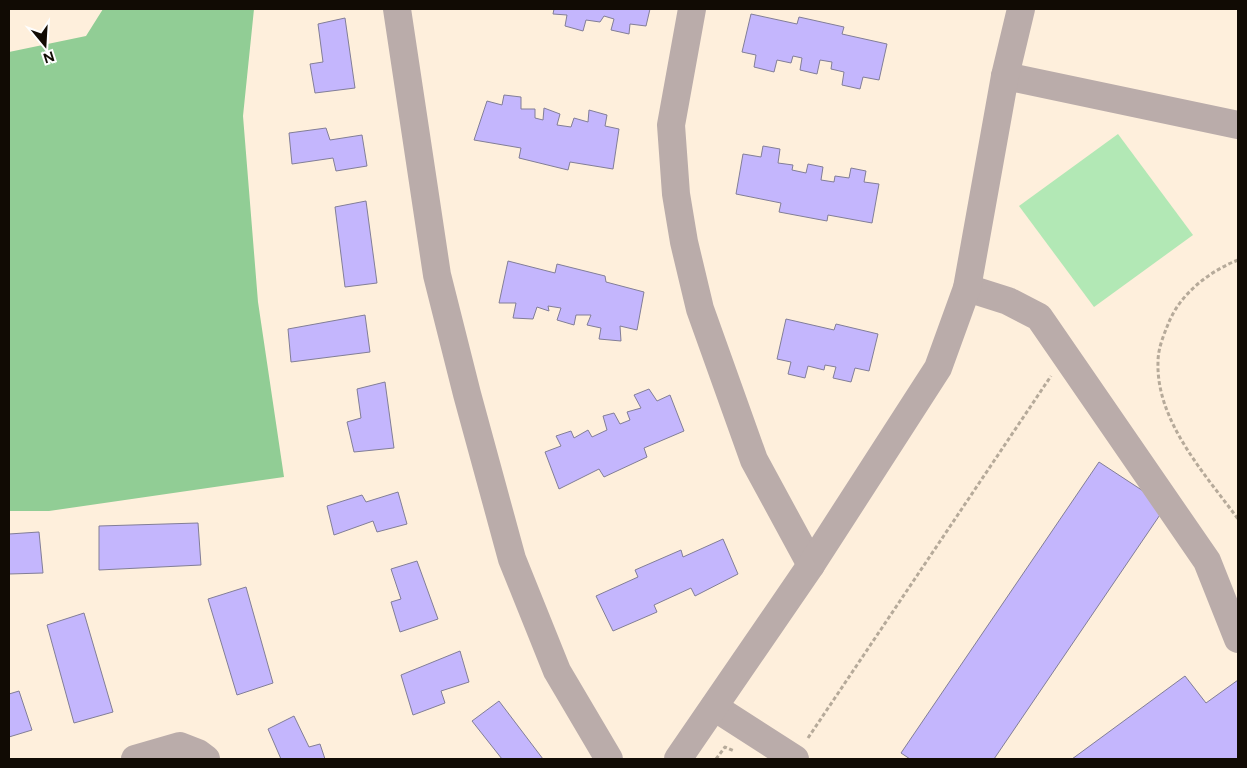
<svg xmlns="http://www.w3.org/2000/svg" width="1247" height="768" viewBox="0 0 1247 768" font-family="Figtree,sans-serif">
<rect width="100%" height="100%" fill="#feefdc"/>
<path fill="#b2e8b5" d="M1118,134l75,101 -99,72 -75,-101z"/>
<path fill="#91cd95" d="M103,9h151l-11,107 15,186 26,175 -235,34h-40v-459l77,-16z"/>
<g fill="#c4b6fd" stroke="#827e97">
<path d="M554,9h96l-4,17 -16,-2 -1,10 -18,-4 3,-11 -10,-3 -4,6 -14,-2 -3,11 -18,-5 2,-11 -14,-1z"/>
<path d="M751,14l46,10 2,-7 45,10 -2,7 45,10 -8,36 -16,-3 -3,12 -18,-4 2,-13 -13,-3 1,-7 -12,-2 -3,14 -17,-4 2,-12 -9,-2 -2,7 -14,-3 -3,12 -20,-5 2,-12 -14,-3z"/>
<path d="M345,18l10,70 -40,5 -5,-29 13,-2 -5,-38z"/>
<path d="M504,95l17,2v12h14v9l8,2 1,-12 16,6 -3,11 14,2 3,-9 14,4 1,-12 18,5 -2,11 14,3 -6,40 -43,-7 -2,8 -49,-12 2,-10 -47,-8 13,-39 15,4z"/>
<path d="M326,128l4,12 32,-5 5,31 -31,5 -3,-13 -41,6 -3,-31z"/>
<path d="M763,146l17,3 -2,14 15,2 -1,5 14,3 2,-9 15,3 -2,13 13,2 1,-6 14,2 2,-10 15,3 -2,11 15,2 -7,39 -44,-8 -1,6 -48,-9 2,-9 -45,-9 7,-40 18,3z"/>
<path d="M366,201l11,82 -32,4 -10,-80z"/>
<path d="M508,261l47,12 2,-9 48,12 1,6 38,10 -7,38 -17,-4 1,15 -22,-2 2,-11 -14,-3 4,-10h-15l-2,10 -17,-5 4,-12 -13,-2 1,5 -12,-4 -4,12 -20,-1 3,-15h-17z"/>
<path d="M365,315l5,37 -79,10 -3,-33z"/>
<path d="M786,319l48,11 2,-6 42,10 -9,37 -14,-3 -4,14 -18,-4 3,-11 -11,-2 -1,5 -16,-4 -3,12 -17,-4 3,-12 -14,-3z"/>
<path d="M385,382l9,66 -40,4 -7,-30 14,-4 -4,-29z"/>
<path d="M649,389l8,12 13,-6 14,36 -40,17 3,9 -43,20 -5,-8 -40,20 -14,-37 16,-6 -5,-10 15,-5 3,7 14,-8 4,7 15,-7 -4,-14 11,-3 6,11 10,-4 -3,-8 14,-4 -7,-13z"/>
<path d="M1099,462l67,44 -172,253h-84l-9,-6z"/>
<path d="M398,492l9,32 -30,8 -4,-11 -39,14 -7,-29 35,-11 4,7z"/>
<path d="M198,523l3,42 -102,5v-44z"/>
<path d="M39,532l4,41 -34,1v-40z"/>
<path d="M723,539l15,35 -43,22 -4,-8 -37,17 3,7 -44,19 -17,-35 42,-19 -3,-7 46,-20 2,7z"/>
<path d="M417,561l21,58 -38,13 -9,-30 10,-3 -10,-30z"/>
<path d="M246,587l27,96 -36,12 -29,-96z"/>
<path d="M84,613l29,99 -39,11 -27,-98z"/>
<path d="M460,651l9,31 -28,9 4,12 -32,12 -12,-40z"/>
<path d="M1185,676l21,27 32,-23v79h-166z"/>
<path d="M19,691l13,39 -23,7v-43z"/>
<path d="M499,701l44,58h-41l-30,-38z"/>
<path d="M294,716l15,31 11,-3 5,15h-44l-13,-30z"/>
</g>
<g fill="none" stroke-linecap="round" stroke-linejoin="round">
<g stroke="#b6aa9a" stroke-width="3" stroke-dasharray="4 2.5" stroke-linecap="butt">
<path d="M1238,260c-28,11 -57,33 -69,62 -5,12 -11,26 -11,40 -2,59 47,112 80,157"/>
<path d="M808,738l243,-362"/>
<path d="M716,759l9,-12 9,4"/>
</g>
<g stroke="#baacaa" stroke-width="28">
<path d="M397,9l40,266 30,119 45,165 45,112 52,88"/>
<path d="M692,9l-21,116 5,69 8,48 16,67 54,151 57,105"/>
<path d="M1005,76l233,49"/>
<path d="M967,288l41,13 31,16 168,244 31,78"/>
<path d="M714,707l81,52"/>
<path d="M135,759l45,-13 18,7 8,6"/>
<path d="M678,759l133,-194 127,-197 29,-80 38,-212 16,-67"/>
</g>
</g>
<rect width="1247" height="768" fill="none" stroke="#110b04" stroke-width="20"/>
<g transform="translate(45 45) rotate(162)" stroke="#fefefe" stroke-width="4" paint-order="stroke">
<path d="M0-4L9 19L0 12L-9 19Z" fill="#110b04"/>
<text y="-8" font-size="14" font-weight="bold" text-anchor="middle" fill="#110b04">N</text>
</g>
</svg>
